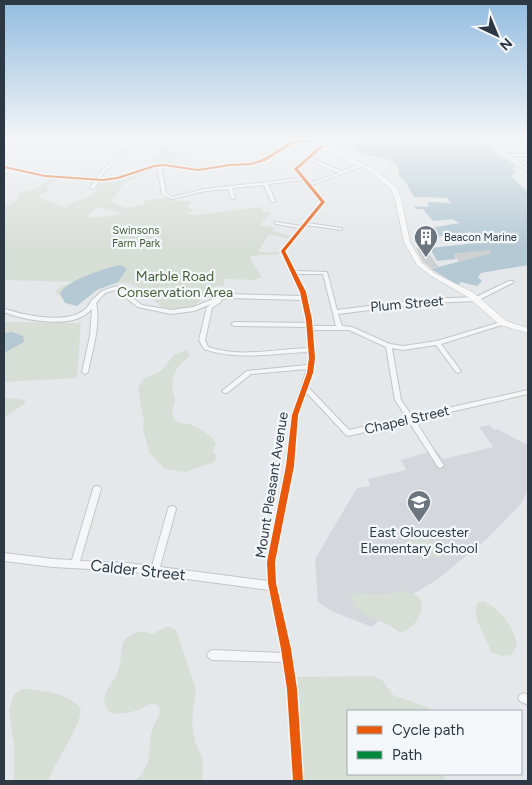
<svg xmlns="http://www.w3.org/2000/svg" width="532" height="785" viewBox="0 0 532 785" font-family="Figtree,sans-serif">
<rect width="100%" height="100%" fill="#e5e8ea"/>
<path fill="#d4d8dd" d="M490,425l4,5 3,-1 31,16v45l-7,14 -32,33 -51,42 -38,23 -28,25 -41,-16 -13,-9 -3,-43 42,-71 13,-2 -2,-7 38,-9 -5,-10 35,-10 7,9 50,-12 -14,-20z"/>
<g fill="#d7ded6" fill-rule="evenodd">
<path d="M180,138h33l-6,9 -23,10 -15,6 -16,-2 8,-8v-6l6,-6z"/>
<path d="M155,166v3l-31,15 -14,18 16,6 17,-4 4,-4 22,-2 4,3h18l-3,6 5,3 -7,4 10,1 65,-8 3,5h8l-12,13 16,3 -4,3 18,5 -2,3 -19,-5 -11,18h20l2,2 -31,2 13,22h-6l1,2 -33,-1v7h-8l-24,22 -26,4c-26,-27 -38,-39 -74,-19 -6,3 -6,7 -12,10l-26,-10 7,-6 13,-5 -70,-2v-73l14,-7 1,-6c5,-4 9,-3 15,-5 10,-3 14,-12 26,-11l-13,7 2,5 -12,7 29,11c7,-10 23,-6 31,-18l-1,-8 22,-3zM101,207l24,7 -32,4 -5,-1 2,-5z"/>
<path d="M4,322l77,1 -4,55 -73,4z"/>
<path d="M187,350l3,6c-12,8 -20,20 -17,36 0,3 2,4 2,7 0,8 -7,16 2,22 2,2 7,2 11,3 8,2 24,11 28,19l-3,8 4,6 -3,5 -28,10 -21,-3 -16,-17 -6,-23 1,-7 -6,-33 4,-9 20,-10 13,-16z"/>
<path d="M11,398l13,2 2,3 -22,14v-18z"/>
<path d="M407,529h10l8,10 14,6 3,10 -5,3c-14,-3 -29,-12 -34,-26z"/>
<path d="M405,591l13,5c11,14 -3,31 -17,37l-14,-9 -22,-8 -10,-10 -5,-10 3,-3 32,2z"/>
<path d="M483,601c15,6 33,28 34,45l-6,9 -10,1 -10,-4c-4,-15 -20,-33 -14,-49z"/>
<path d="M168,626l8,4 20,59 -4,32 3,21 8,17 -1,22h-67c22,-21 10,-35 19,-56 3,-7 7,-10 5,-19l-7,-3c-13,8 -26,12 -41,10 -15,-14 -1,-26 6,-39 4,-8 4,-23 6,-32 8,-9 17,-13 29,-8z"/>
<path d="M373,676l9,4 11,15 36,13 1,3h-82v63h95l2,7h-142l-8,-104z"/>
<path d="M22,689c15,0 50,5 58,19 4,15 -25,53 -32,73h-34v-35l-5,-36 5,-15z"/>
</g>
<g fill="#b5c9d4">
<path d="M358,138h127v4h-4l3,3 6,-1 9,8 -3,1 21,14 -5,1 4,5 -5,3 17,16v73l-47,8 -3,4 4,4 -5,5 -16,-4 -3,3 -27,-16 -14,-21 11,-3 -5,-8h5l-4,-8 36,-6 -8,-4 -19,2 -10,-12h-8l-1,-12 -9,-16 -6,-6 -1,-8 -6,-6 -24,-6 -12,-5 1,-7 -3,-3z"/>
<path d="M121,265l6,4 -9,13 -21,8 -20,16 -12,-3 -5,-9c4,-13 48,-27 61,-29z"/>
<path d="M12,332l11,4 1,6 -20,11v-20z"/>
</g>
<g fill="#e5e8ea">
<path d="M414,197l33,1 4,5 -23,-1v5l-14,-1z"/>
<path d="M468,231l4,3h-1l5,9 -46,5 7,13 19,-2 -2,-5 31,-3 2,3 -56,15 -14,-21 11,-3v-7l2,-1 38,-3z"/>
</g>
<g fill="#ced0d2">
<path d="M425,247l5,8 9,12 -8,1 -8,-6 -7,-14z"/>
<path d="M490,250l1,3 -32,9 -5,-8z"/>
</g>
<g fill="none" stroke-linecap="round" stroke-linejoin="round">
<g stroke="#c3c6c8" stroke-width="2">
<g id="street">
<path d="M23,138h4l-11,8 62,-8h11l-85,12v-2l9,-1v-2z"/>
<path d="M141,138h4l-40,33 -5,8 17,-2 42,-13 39,5 32,-5 21,-1 12,-4 29,-18 24,-2 2,1 -1,1 -23,2 -29,18 -14,4 -21,1 -32,5 -37,-5 5,27 6,4 33,-8 96,-11 -7,-9 28,-24 2,1 -1,1 -12,11 31,13 19,-7h2v2l-51,19 13,17 -17,21 32,5h2v2l-36,-5 -21,26 10,20 32,1 10,38 88,-11 51,-2 33,-16h4l1,1 -37,19 -52,2 -87,11 4,12 10,1 38,17 13,2 34,-5 64,-19h4l1,1 -1,1 -64,20 20,27 -3,2 -2,-1 -20,-27 -33,5 -11,-2 9,52 11,16 116,-26v4l-113,26 27,43 2,2 -2,2 -2,1 -2,-1 -29,-45 -61,14 -2,-1 -40,-43 -8,23 -4,51 -19,96 1,21 17,75 4,31 6,92h-10l-6,-92 -4,-27 -71,-2 -3,-2 -2,-3 2,-3 3,-2 70,3 -13,-63 -142,-19 -74,-4 -49,-6v-8l49,6 19,1 21,-71 1,-2 3,-1 3,1 1,2 -21,72 47,2 25,3 16,-57 1,-2 3,-1 3,1 1,2 -16,58 108,14 -1,-19 19,-96 6,-51 15,-46 -56,5 -24,19h-2l-3,-2 25,-20 61,-6 1,-13c-36,1 -70,9 -105,-3l-5,-9 8,-33 4,-3 -17,7 -23,3 -33,-7 -23,-17 -10,3 -9,10c5,20 -4,49 -8,69l-3,2 -3,-2 8,-36 2,-27c-4,4 -8,7 -13,9 -20,8 -55,2 -75,-6v-2l1,-1c22,7 75,19 86,-8l11,-10 14,-5 26,19 29,5 22,-3 33,-13 75,2 -1,-4 -19,-41 18,-23 -23,-4 -2,-1 2,-1 25,4 20,-24 -18,-22 -35,4 7,17 -2,1 -2,-1 -7,-16 -32,3 3,10 -2,1 -2,-1 -3,-9 -23,2 -34,8 -9,-5 -5,-27 -39,12 -19,2 -6,8h-1l-2,-1 5,-7 -50,-4 -41,-9v-2l41,9 51,3 7,-9zM309,160l30,13 -29,10 -12,-14zM296,274h27l13,52h-24l-6,-34zM227,298l75,2 5,23 -73,-1 -3,2 3,2 73,1 1,21c-33,1 -67,10 -100,-1l-3,-7 7,-32 9,-6v-2zM313,330h36l37,17 9,53 11,17 -57,13 -41,-43c8,-23 7,-34 5,-57z"/>
<path d="M342,138h12l-36,5 -2,-1z"/>
<path d="M485,138h4l8,9 10,7h21v2h-18l18,13v3l-33,-23z"/>
<path d="M511,140l15,2 2,1 -2,1 -16,-2v-2z"/>
<path d="M523,693l5,2v10l-8,-4 -2,-3 2,-3z"/>
</g>
</g>
<g stroke="#c3c6c8" stroke-width="1">
<path id="secondary" d="M313,138h5l6,7 51,25 21,17 5,11 9,44 12,21 12,10 40,20 32,28 22,7v5l-28,-8 -32,-28 -38,-22 -13,-10 -13,-23 -9,-44 -4,-9 -20,-17 -51,-25z"/>
</g>
<use href="#street" fill="#f5f6f7" fill-rule="evenodd"/>
<use href="#secondary" fill="#f8f8f8" fill-rule="evenodd"/>
<g stroke="#f4f7f9" stroke-width="3">
<g id="cycleway">
<path d="M316,139l2,1 -1,1 -23,2 -29,18 -14,4 -21,1 -32,5 -34,-5 -9,1 -37,12 -15,2 -58,-4 -41,-9v-2l41,9 58,4 14,-2 37,-12 10,-1 34,5 32,-5 21,-1 12,-4 29,-18z"/>
<path d="M321,145l3,1 -26,23 27,33 -40,49 21,41 6,28 3,38 -2,15 -15,42 -4,51 -19,96 1,21 15,66 6,40 6,92h-10l-6,-92 -6,-40 -13,-66 -1,-21 19,-96 6,-51 15,-42 2,-15 -3,-38 -6,-28 -19,-41 40,-49 -27,-33z"/>
</g>
</g>
<use href="#cycleway" fill="#e8590c" fill-rule="evenodd"/>
</g>
<linearGradient id="sky" x2="0" y2="1"><stop stop-color="#93bce0"/><stop offset="0.56" stop-color="#f3f5f6"/><stop offset="1" stop-color="#f3f5f6" stop-opacity="0"/></linearGradient>
<rect width="532" height="248" fill="url(#sky)"/>
<defs>
<g id="building-pin" transform="scale(1.25)"><path d="M0 17L-7.5 6A9.5 9.5 0 1 1 7.5 6Z" fill="#6d767e" stroke="#f4f7f9"/><path d="M-4-6H4V6H1V3H-1V6H-4ZM-2.5-4.3h1.7v1.8h-1.7ZM.8-4.3h1.7v1.8H.8ZM-2.5-1h1.7V.8h-1.7ZM.8-1h1.7V.8H.8Z" fill="#fff"/></g>
<g id="school-pin" transform="scale(1.25)"><path d="M0 17L-7.5 6A9.5 9.5 0 1 1 7.5 6Z" fill="#6d767e" stroke="#f4f7f9"/><path d="M0-5L7-2L0 1L-7-2ZM-4 1L0 2.5L4 1V4Q0 6-4 4Z" fill="#fff"/></g>
</defs>
<g fill-rule="evenodd">
<use href="#building-pin" x="426" y="237"/>
<use href="#school-pin" x="419" y="502"/>
</g>
<g text-anchor="middle" dominant-baseline="central" stroke-width="4.5" stroke-linejoin="round" paint-order="stroke">
<g font-size="11" fill="#485f39" stroke="#f4f7f9">
<text x="136" y="230">Swinsons<tspan x="136" dy="13">Farm Park</tspan></text>
</g>
<g font-size="11" fill="#2c3944" stroke="#f4f7f9" text-anchor="start">
<text x="444" y="237">Beacon Marine</text>
</g>
<g font-size="14" fill="#485f39" stroke="#f4f7f9">
<text x="175" y="276">Marble Road<tspan x="175" dy="16">Conservation Area</tspan></text>
</g>
<g font-size="14" fill="#2c3944" stroke="#f4f7f9">
<text transform="translate(407 304) rotate(-5)">Plum Street</text>
<text transform="translate(407 420) rotate(-13)">Chapel Street</text>
<text transform="translate(272 485) rotate(-81)">Mount Pleasant Avenue</text>
</g>
<g font-size="14" fill="#2c3944" stroke="#f4f7f9">
<text x="419" y="532">East Gloucester<tspan x="419" dy="16">Elementary School</tspan></text>
</g>
<g font-size="16" fill="#2c3944" stroke="#f4f7f9">
<text transform="translate(138 570) rotate(6)">Calder Street</text>
</g>
</g>
<rect width="532" height="785" fill="none" stroke="#2c3944" stroke-width="10"/>
<rect x="347" y="710" width="175" height="65" fill="#f4f7f9" stroke="#a4abb1"/>
<rect x="357" y="726" width="25" height="8" fill="#e8590c" stroke="#a4abb1"/>
<text x="392" y="735" font-size="15" fill="#2c3944">Cycle path</text>
<rect x="357" y="751" width="25" height="8" fill="#00873e" stroke="#a4abb1"/>
<text x="392" y="760" font-size="15" fill="#2c3944">Path</text>
<g transform="translate(497 35) rotate(136)" stroke="#f4f7f9" stroke-width="4" paint-order="stroke">
<path d="M0-4L9 19L0 12L-9 19Z" fill="#2c3944"/>
<text y="-8" font-size="14" font-weight="bold" text-anchor="middle" fill="#2c3944">N</text>
</g>
</svg>
